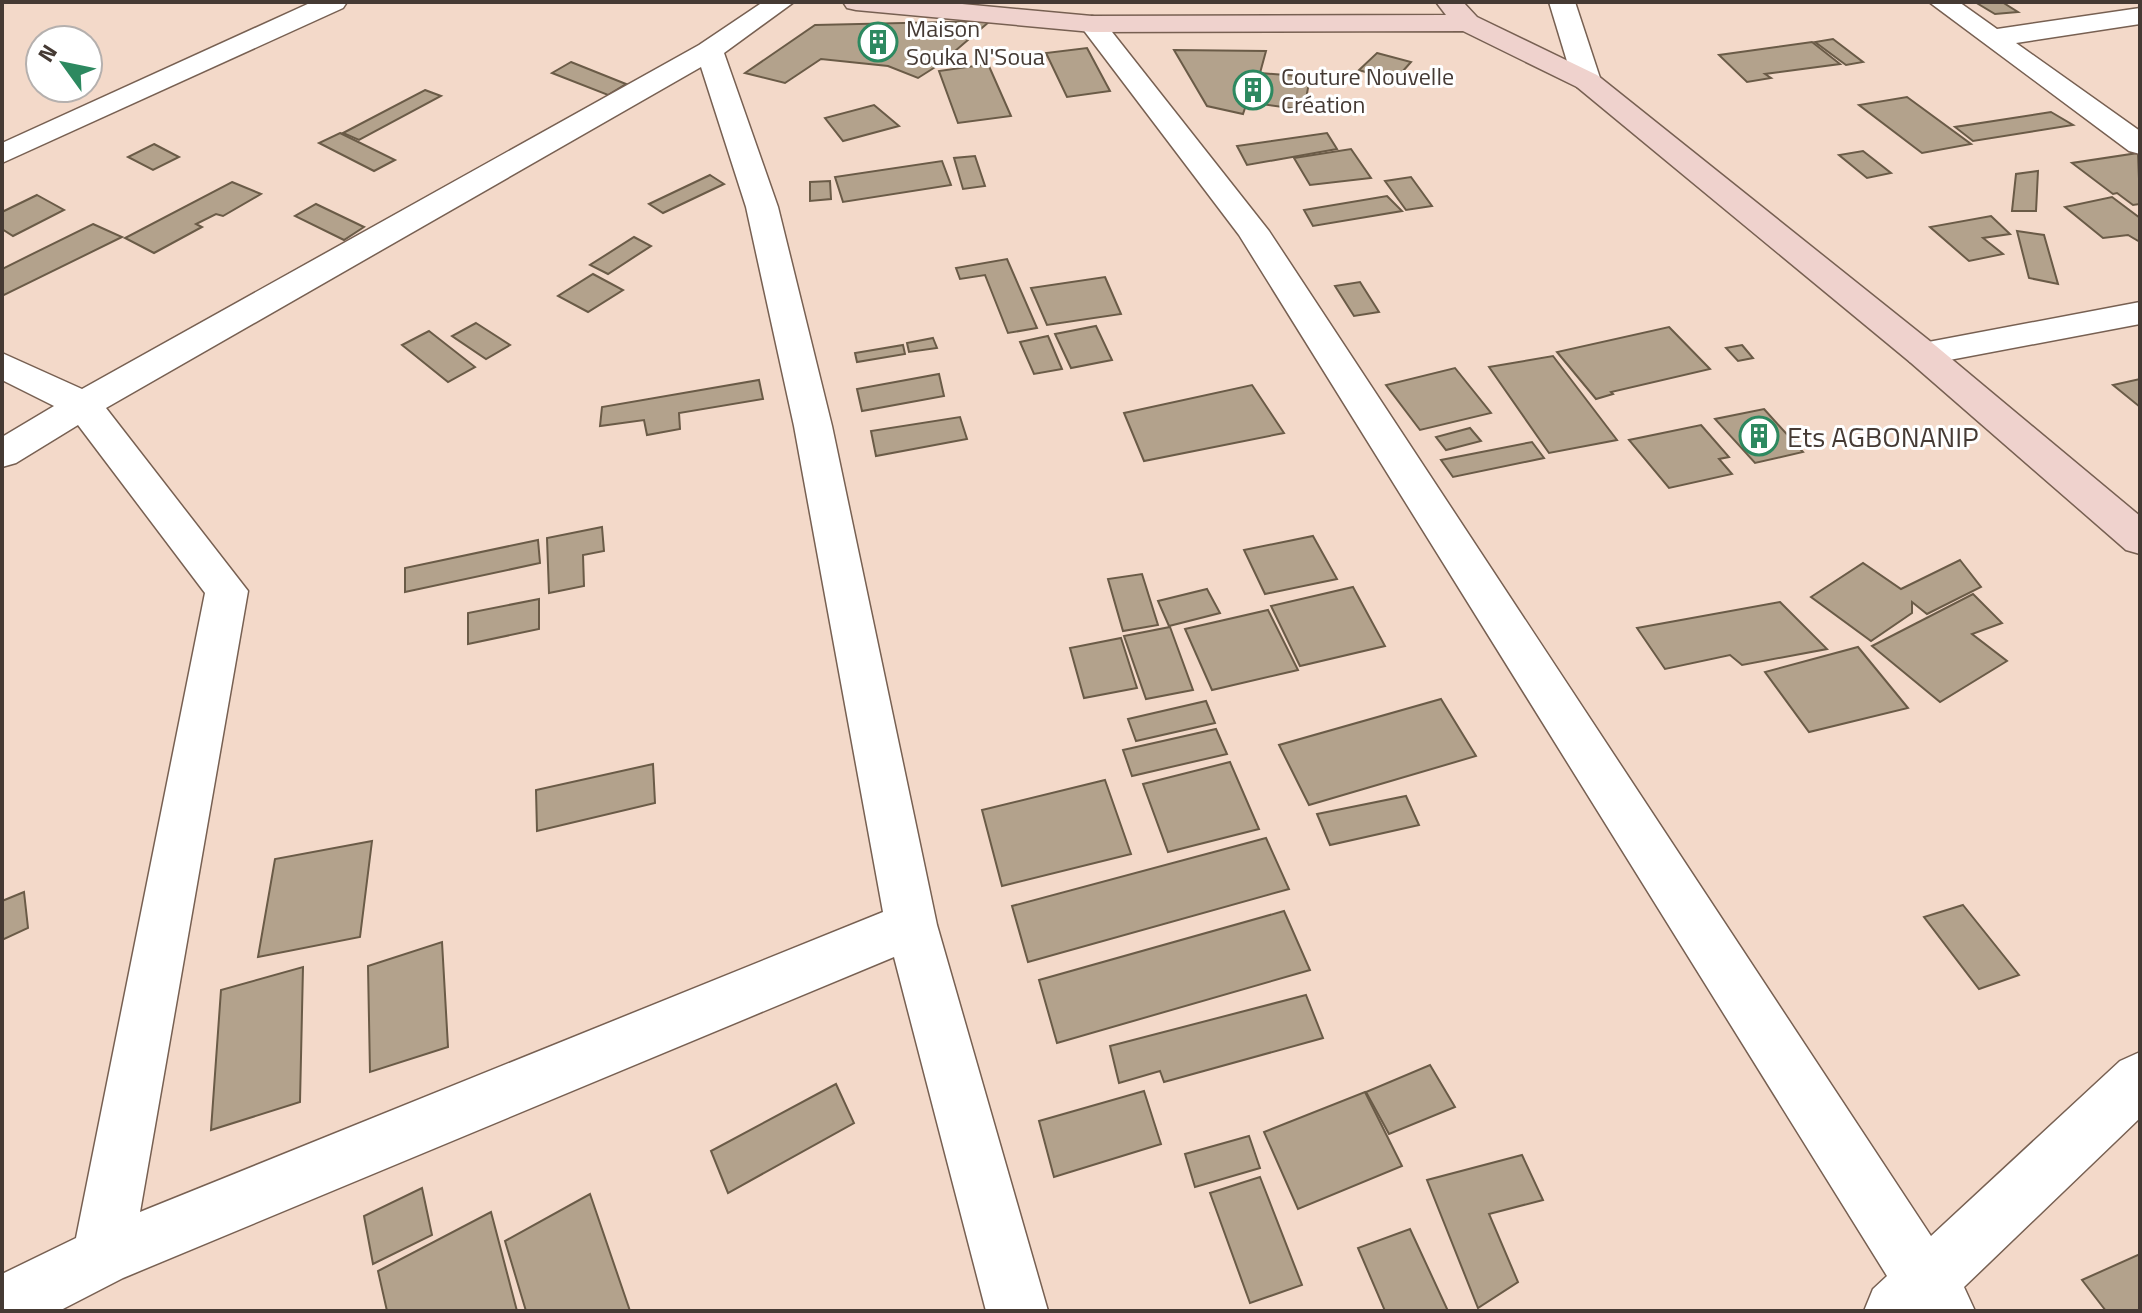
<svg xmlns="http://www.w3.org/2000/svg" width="2142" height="1313" viewBox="0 0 2142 1313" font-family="'Titillium Web',sans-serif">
<rect width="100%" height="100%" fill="#f3d9c9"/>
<g fill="#b3a28c" stroke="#6a5b47" stroke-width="2">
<path d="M1975,2h27l16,10 -23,2z"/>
<path d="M990,21l-50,43 -22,14 -30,-12 -67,-7 -36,24 -40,-10 70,-48z"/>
<path d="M1833,39l30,23 -17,3 -31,-23z"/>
<path d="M1812,42l28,22 -75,10 6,4 -24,4 -28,-27z"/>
<path d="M1087,48l23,43 -43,6 -21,-44z"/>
<path d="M1174,50l92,1 -6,22 50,4 -6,33 -57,-8 -4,12 -36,-8z"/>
<path d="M1377,53l34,9 -17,19 -35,-11z"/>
<path d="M571,62l55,22 -18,11 -56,-22z"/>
<path d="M988,64l23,52 -53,7 -19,-52z"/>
<path d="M425,90l16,6 -82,44 -16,-7z"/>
<path d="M1907,97l64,47 -49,9 -63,-48z"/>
<path d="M874,105l25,21 -56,15 -18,-23z"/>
<path d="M2051,112l22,13 -100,16 -18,-14z"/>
<path d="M340,133l55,27 -21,11 -55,-28z"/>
<path d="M1327,133l10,16 -90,16 -10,-19z"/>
<path d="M154,144l25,13 -26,13 -25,-13z"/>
<path d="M1351,149l20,29 -61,7 -16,-27z"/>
<path d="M1863,151l28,22 -24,5 -28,-23z"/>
<path d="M2138,153l2,51 -7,1 -16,-12 -4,1 -41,-31z"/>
<path d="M975,156l10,30 -22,3 -9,-31z"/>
<path d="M942,161l9,24 -108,17 -8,-25z"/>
<path d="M2038,171l-2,40h-24l4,-37z"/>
<path d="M710,175l14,9 -61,29 -14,-9z"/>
<path d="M1411,177l21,29 -26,4 -21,-29z"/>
<path d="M830,181l1,18 -21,2v-19z"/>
<path d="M232,182l29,12 -38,22 -7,-2 -20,10 6,3 -48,26 -29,-15z"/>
<path d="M37,195l27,15 -51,26 -11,-7v-17z"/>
<path d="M1387,196l15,15 -89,15 -9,-16z"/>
<path d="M2112,197l28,21v24l-12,-7 -25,3 -38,-31z"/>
<path d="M316,204l48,23 -20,13 -49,-24z"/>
<path d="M1991,216l19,18 -27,4 20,16 -34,7 -39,-34z"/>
<path d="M93,224l29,13 -120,59v-27z"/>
<path d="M2017,231l27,4 14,49 -29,-6z"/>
<path d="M634,237l17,9 -43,28 -18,-9z"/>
<path d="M1007,259l30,69 -29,5 -23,-58 -25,4 -4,-11z"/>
<path d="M593,274l30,16 -35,22 -30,-16z"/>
<path d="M1105,277l16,37 -74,11 -16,-37z"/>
<path d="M1360,282l19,30 -25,4 -19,-30z"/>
<path d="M476,323l34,22 -24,14 -34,-23z"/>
<path d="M1096,326l16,34 -41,8 -16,-34z"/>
<path d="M1669,327l41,42 -99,23 2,2 -17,5 -39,-47z"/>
<path d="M429,331l46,36 -27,15 -46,-37z"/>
<path d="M1048,336l14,33 -28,5 -14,-32z"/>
<path d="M933,338l4,10 -28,4 -2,-9z"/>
<path d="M903,345l2,9 -48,8 -2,-9z"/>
<path d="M1742,345l11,13 -15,3 -12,-13z"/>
<path d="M1553,356l64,84 -68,13 -60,-86z"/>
<path d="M1455,368l36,45 -71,17 -34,-45z"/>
<path d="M939,374l5,22 -82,15 -5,-22z"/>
<path d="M2140,379v28l-27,-22z"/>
<path d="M759,380l4,19 -84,14 1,16 -33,6 -3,-15 -44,6 2,-19z"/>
<path d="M1252,385l32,48 -140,28 -20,-48z"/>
<path d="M1764,409l39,43 -48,11 -40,-44z"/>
<path d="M960,417l7,22 -91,17 -5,-25z"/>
<path d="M1701,425l28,32 -10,2 13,15 -63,14 -40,-48z"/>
<path d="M1470,428l11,13 -35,9 -10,-13z"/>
<path d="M1532,442l12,16 -91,19 -12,-17z"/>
<path d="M602,527l2,24 -21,4 1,31 -35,7 -2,-55z"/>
<path d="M1313,536l24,43 -72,15 -21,-44z"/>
<path d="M538,540l2,23 -135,29v-24z"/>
<path d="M1960,560l21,27 -54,27 -15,-12v11l-41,28 -60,-44 52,-34 38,26z"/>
<path d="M1142,574l16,51 -35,6 -15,-52z"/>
<path d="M1353,587l32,59 -85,20 -29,-60z"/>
<path d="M1207,589l13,24 -51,13 -11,-25z"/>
<path d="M1973,594l29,29 -30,11 35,27 -67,41 -68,-56z"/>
<path d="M539,599v30l-71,15v-31z"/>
<path d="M1780,602l47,47 -85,16 -12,-10 -65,14 -28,-41z"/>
<path d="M1268,610l30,60 -86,20 -27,-61z"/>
<path d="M1170,627l23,63 -47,9 -22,-63z"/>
<path d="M1121,638l16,50 -53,10 -14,-50z"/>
<path d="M1858,647l50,61 -99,24 -44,-60z"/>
<path d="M1441,699l35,57 -167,49 -30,-60z"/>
<path d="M1206,701l9,22 -79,18 -8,-22z"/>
<path d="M1216,729l11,25 -95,22 -9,-26z"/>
<path d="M1230,762l29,67 -91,23 -25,-68z"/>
<path d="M653,764l2,39 -118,28 -1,-41z"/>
<path d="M1105,780l26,74 -129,32 -20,-76z"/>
<path d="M1406,796l13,29 -89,20 -13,-31z"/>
<path d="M1266,838l23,51 -261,73 -16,-56z"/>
<path d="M372,841l-12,96 -102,20 17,-98z"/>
<path d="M24,892l4,36 -26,12v-39z"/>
<path d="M1963,905l56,70 -40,14 -55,-72z"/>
<path d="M1284,911l26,59 -253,73 -18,-63z"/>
<path d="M442,942l6,105 -78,25 -2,-106z"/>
<path d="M303,967l-3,135 -89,28 10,-140z"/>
<path d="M1306,995l17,43 -159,44 -4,-11 -41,12 -9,-37z"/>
<path d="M1430,1065l25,42 -66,27 -23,-42z"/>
<path d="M836,1084l18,39 -126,70 -17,-42z"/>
<path d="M1144,1091l17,53 -107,33 -15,-56z"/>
<path d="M1365,1092l37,74 -104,43 -34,-77z"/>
<path d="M1249,1136l11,32 -65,19 -10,-33z"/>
<path d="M1522,1155l21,45 -54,14 29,68 -40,26 -51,-128z"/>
<path d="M1260,1177l42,108 -52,18 -40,-110z"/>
<path d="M422,1188l10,47 -59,29 -9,-48z"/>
<path d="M590,1194l40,117h-104l-21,-70z"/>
<path d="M491,1212l26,99h-130l-9,-40z"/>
<path d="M1410,1229l38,82h-63l-27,-63z"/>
<path d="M2140,1254v57h-34l-24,-31z"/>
</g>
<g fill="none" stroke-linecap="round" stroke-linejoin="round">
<g stroke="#776052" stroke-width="3">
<g id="street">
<path d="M312,2h35l-4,6 -341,155v-20z"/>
<path d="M763,2h31l-70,51 54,154 54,219 105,499 111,386h-62l-92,-354 -771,321 -64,33h-57v-37l74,-36 129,-645 -127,-168 -62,38 -14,4v-30l52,-31 -52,-26v-27l80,36 617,-344zM701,67l45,140 48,219 89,486 -743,300 108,-621 -142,-183z"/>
<path d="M1549,2h26l26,79 -4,6 -10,3 -10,-3 -4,-6z"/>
<path d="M1929,2h30l38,27 143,-21v16l-124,19 124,88v23l-11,-3z"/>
<path d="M1092,16l9,2 168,213 662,1005 189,-175 20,-9v66l-176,169 11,24h-111l9,-22 14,-13 -648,-1041 -160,-211 4,-6z"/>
<path d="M2140,302v22l-217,41 -13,-3 -5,-8 5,-8 13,-3z"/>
</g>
</g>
<g stroke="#776052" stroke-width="3">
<path id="secondary" d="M843,2h98l151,14 354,-1 -10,-13h27l14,15 120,58 339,271 204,170v38l-14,-4 -216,-188 -333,-275 -114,-56 -371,1 -236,-22 -9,-2z"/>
</g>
<use href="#street" fill="#fff" fill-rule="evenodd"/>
<use href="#secondary" fill="#efd2cd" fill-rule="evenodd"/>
</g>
<defs>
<g id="building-ring" transform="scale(2)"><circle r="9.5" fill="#fff" stroke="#2d8960" stroke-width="1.5"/><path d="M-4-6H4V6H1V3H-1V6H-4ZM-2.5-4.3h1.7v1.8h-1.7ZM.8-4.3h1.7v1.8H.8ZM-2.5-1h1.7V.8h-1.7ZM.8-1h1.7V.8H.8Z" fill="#2d8960"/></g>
</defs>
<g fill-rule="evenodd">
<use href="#building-ring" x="878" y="42"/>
<use href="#building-ring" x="1253" y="90"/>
<use href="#building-ring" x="1759" y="436"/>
</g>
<g text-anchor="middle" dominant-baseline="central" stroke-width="6" stroke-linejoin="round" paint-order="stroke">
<g font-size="24" fill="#453a34" stroke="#fff" text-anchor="start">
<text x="906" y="28">Maison<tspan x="906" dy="28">Souka N'Soua</tspan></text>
<text x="1281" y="76">Couture Nouvelle<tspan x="1281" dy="28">Création</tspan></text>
</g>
<g font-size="28" fill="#453a34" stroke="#fff" text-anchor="start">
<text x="1787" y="436">Ets AGBONANIP</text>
</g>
</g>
<rect width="2142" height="1313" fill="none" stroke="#453a34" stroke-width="8"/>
<g transform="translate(64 64) rotate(303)"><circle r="38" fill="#ffffff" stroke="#b5b0ae" stroke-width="2"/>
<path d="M0-6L14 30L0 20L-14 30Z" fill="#2d8960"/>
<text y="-12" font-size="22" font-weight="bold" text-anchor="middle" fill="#453a34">N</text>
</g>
</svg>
